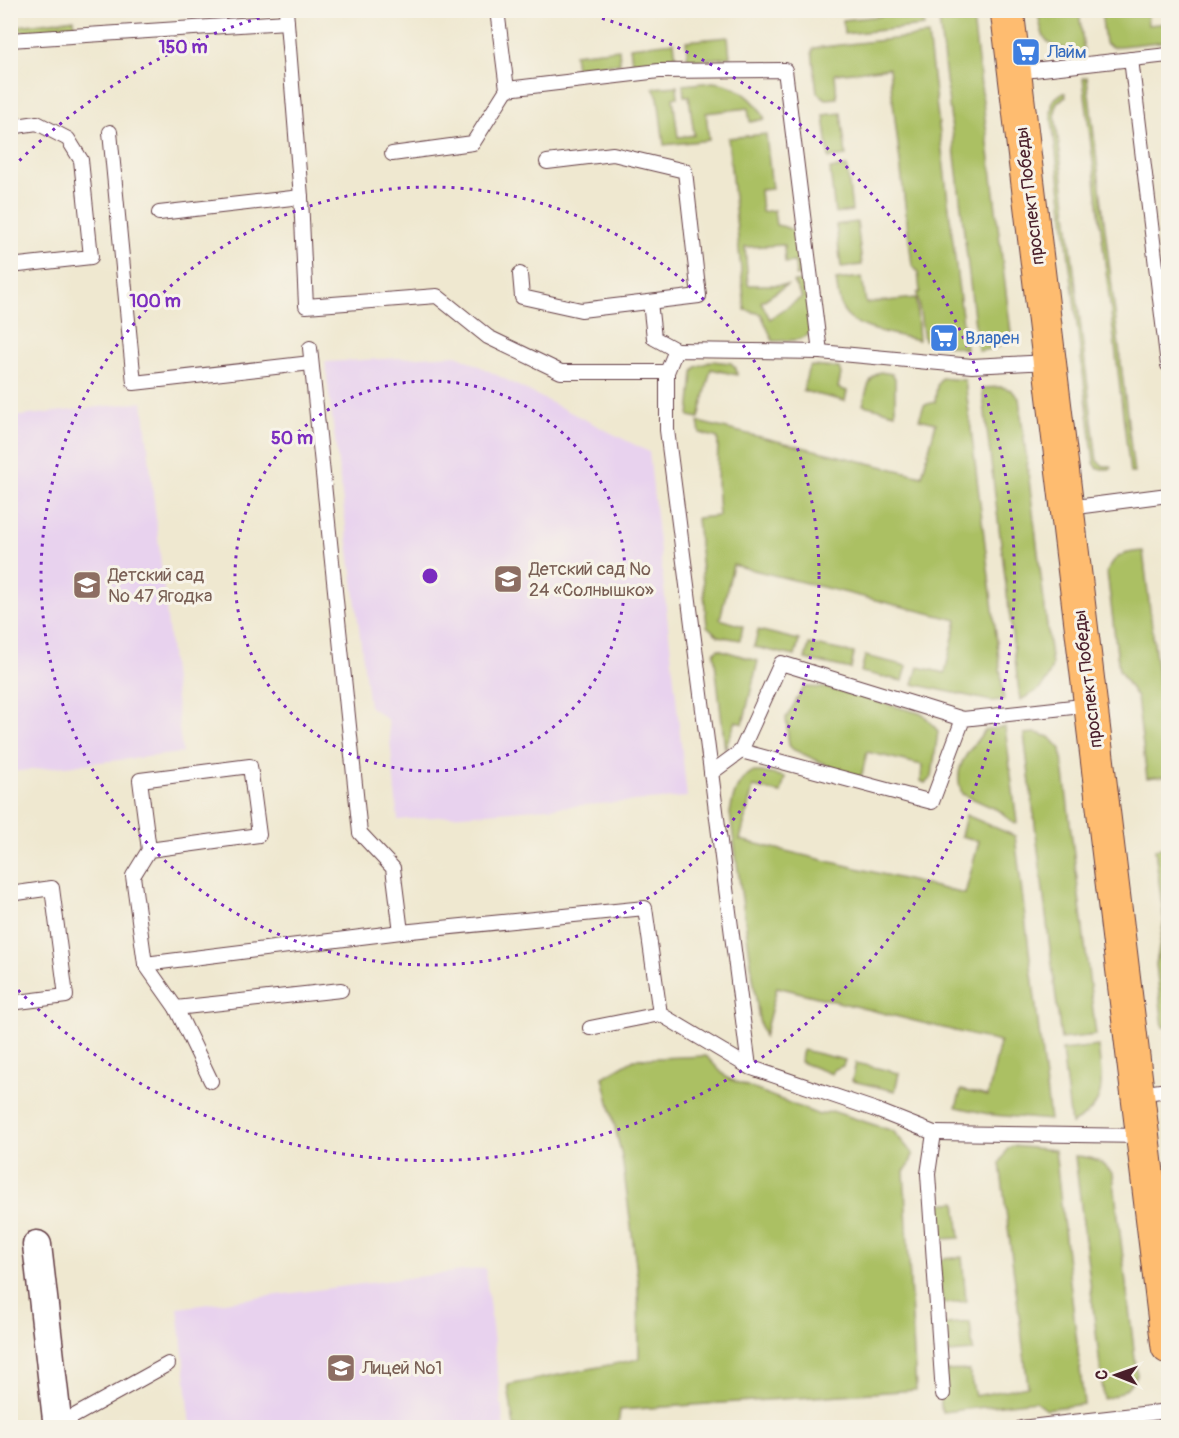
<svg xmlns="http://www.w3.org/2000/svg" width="1179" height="1438" viewBox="0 0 1179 1438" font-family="Pangolin,sans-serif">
<rect width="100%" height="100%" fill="#f7f3e8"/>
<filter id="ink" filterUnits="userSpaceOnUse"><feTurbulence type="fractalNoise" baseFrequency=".0167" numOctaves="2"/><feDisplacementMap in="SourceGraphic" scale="12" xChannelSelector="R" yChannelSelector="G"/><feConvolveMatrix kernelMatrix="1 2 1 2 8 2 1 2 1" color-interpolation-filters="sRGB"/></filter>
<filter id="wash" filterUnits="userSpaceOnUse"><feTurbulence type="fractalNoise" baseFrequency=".008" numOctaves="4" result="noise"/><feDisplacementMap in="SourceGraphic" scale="24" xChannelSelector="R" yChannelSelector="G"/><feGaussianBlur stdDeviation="1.35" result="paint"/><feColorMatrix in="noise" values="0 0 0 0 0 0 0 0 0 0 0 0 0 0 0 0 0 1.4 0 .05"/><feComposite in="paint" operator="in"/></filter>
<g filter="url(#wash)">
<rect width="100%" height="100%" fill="#efe8d0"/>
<g fill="#e8d2ee">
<path d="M457,355l192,97 38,345 -289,23 -10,-100 -19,-14 -44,-344z"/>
<path d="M143,402l39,351 -171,19v-355z"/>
<path d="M485,1268l19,159h-313l-13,-119z"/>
</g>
<g fill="#abc064" stroke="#7a7048" stroke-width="1.5">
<path d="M881,11h41l2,15 -80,8 -1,-14 38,-4z"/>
<path d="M938,11h34l39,322c-8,15 -17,16 -33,18z"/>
<path d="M1038,11h41l5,40 -15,2 -1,-4c-26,-2 -27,-16 -30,-38z"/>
<path d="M1101,11h46l1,14 20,-2v18l-56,6 -7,-4z"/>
<path d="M74,19l1,8 -48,6 -10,-5 1,-2z"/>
<path d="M928,35l38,314 -42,-9 -7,-47 3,-1 -2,-20 -6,-7 -23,-197 -54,6 2,24 -11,1 -9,-7 -5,-41 2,-3z"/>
<path d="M728,37l2,20 -42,4 -2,-20z"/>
<path d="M674,42l2,16 -44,4 -2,-15z"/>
<path d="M619,49l1,14 -44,5 -2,-14z"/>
<path d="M1087,77l47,396h-4l-47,-395z"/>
<path d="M713,82c23,2 42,16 52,37l-15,3 -2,-14 -42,5 3,27 -45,5 -6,-48 -5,-9 24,-2 1,11 -5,1 5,39 16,-2 -5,-39h-5l-1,-11z"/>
<path d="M1062,93h3l1,4 -9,5 -2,11 42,348 7,5h7v3h-13l-4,-6 -43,-350 2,-13z"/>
<path d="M841,113l5,43 -17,2 -5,-43z"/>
<path d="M766,134l6,55 -12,1 2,22 12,-2 2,15c29,3 28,26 34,49l-14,2 -1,-14 -10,1 -1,-18 -39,2 3,38h39l-26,17 9,17 32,-22 -9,-15 18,-2 2,49c-8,14 -25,11 -40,12l-12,-27 -16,-4 -17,-172z"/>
<path d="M847,167l5,44 -17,2 -5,-44z"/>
<path d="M857,222l5,43 -21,2 -5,-42z"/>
<path d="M862,277l4,26 50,-5 3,42c-19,-5 -65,-10 -75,-28 -6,-9 -6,-22 -8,-32z"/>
<path d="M712,361l19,2 5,5 1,7 -26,-6 -12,49 -10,-2 4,-44 3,-5z"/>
<path d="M811,366l28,2 2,6 -3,14 9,3 -2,10 -42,-10 5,-21z"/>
<path d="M880,372l12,2 3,4v35l-32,-8c3,-12 5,-28 17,-33z"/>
<path d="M941,378l24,2 39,320 -13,1 -78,-17 5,-17 27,6 12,-53 -224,-55 -13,54 23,7 -3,14 -22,-4 -11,-10 -10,-108 22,-2 -2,-34 1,-44 -18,-5 -2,-11 224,54 14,-53 -17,-4 5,-14 11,-3 2,-16z"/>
<path d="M1002,387l9,3 8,8 33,268c-6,21 -13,25 -32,34l-38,-312z"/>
<path d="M1143,551l25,211v10l-3,4 -18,2 -10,-80 -18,-28 -12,-98c8,-19 18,-19 36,-21z"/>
<path d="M758,630l41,10 -4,16 -41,-9z"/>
<path d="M809,644l45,9 -3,16 -46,-10z"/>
<path d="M718,649l40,12 -15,63 -7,-3 -11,28 -11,-96z"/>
<path d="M865,656l42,10 -4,15 -42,-9z"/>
<path d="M804,687l23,1 96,26 15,17 -6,46 -7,6 -4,-2 1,-16 -55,-13 -5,22 -4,4 -16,-6 -50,-23 -3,-4 -3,-27z"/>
<path d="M1005,727l12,96 -3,1 -14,-13 -38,-17c-11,-28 7,-42 23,-64z"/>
<path d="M1036,733l14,4 11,12 35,286 -35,4 -37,-305z"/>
<path d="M752,772h10l23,5 -4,16 -28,-6 -13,53 225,54 14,-53 -18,-5 5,-21 49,21 35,284 -57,-5 -37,-8 5,-17 27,6 12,-54 -223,-55 -13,50 -5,-17 -29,-207c3,-17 6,-31 22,-41z"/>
<path d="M1168,847v179l-5,1 -7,-63 8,-43 -9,-72z"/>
<path d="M1098,1046c4,36 11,60 -27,78l-9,-74z"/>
<path d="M803,1050l42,10 -2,6 -10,4 -1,4 -32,-12z"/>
<path d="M706,1056l21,22 92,37 13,-4 61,20 20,23 -4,12 -5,5 12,219 -296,20 -2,17h-104l-6,-42 131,-26 -1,-78 -16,-124 -19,-80 31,-18z"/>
<path d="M856,1063l43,10 -4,18 -43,-10z"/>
<path d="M1012,1146l43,4 29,254 -38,5 -11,-8 -92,11 -3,-6 -1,-35 30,-1 6,26 53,-10 -28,-223 8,-15z"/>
<path d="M1075,1156c19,1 26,4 38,18l24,201c-9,14 -16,20 -33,24z"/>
<path d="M956,1202l4,36 -19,1c-5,-8 -7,-27 -2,-35z"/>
<path d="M962,1257l4,44 -21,3 -3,-4 -3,-37 4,-4z"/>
<path d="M970,1322l3,29 -24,2 -5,-5 -1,-20 4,-4z"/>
</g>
</g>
<g filter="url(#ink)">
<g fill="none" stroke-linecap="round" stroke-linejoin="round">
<g stroke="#633d44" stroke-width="16">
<g id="service">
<path d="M286,10l15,187 5,109 131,-10 51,41 73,35h106l9,-22 144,2 152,14 78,-4"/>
<path d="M10,40l277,-18"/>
<path d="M1131,59l37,306"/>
<path d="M1015,72l153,-17"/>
<path d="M507,89l152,-18 126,-1 35,282"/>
<path d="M10,127l27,-4 31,16 13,21 10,97 -81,9"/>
<path d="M110,132l24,251 177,-20"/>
<path d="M392,154l81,-11 34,-54 -10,-79"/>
<path d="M159,213l142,-16"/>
<path d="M520,274l2,23 59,13 118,-14 -14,-125 -72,-17 -66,8"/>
<path d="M650,302l4,36 22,12"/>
<path d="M310,348l50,485 33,35 8,64 244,-24 15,106 89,53 127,43 58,23 -6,41 15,220"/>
<path d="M667,372v58l82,637"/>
<path d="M1068,508l100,-13"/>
<path d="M963,719l-31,83 -191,-51 40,-88 182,56 128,-14"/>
<path d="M711,773l30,-22"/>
<path d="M149,850l110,-15 -9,-69 -110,14 9,70 -16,26 12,88 31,44 35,73"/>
<path d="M10,894l42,-6 14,108 -56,7"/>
<path d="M145,964l256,-32"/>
<path d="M176,1008l165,-18"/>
<path d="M590,1028l70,-14"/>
<path d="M1138,1094l30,-4"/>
<path d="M934,1133l209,3"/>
<path d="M58,1425l110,-61"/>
<path d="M1021,1428l147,-17"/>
</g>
</g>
<g stroke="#633d44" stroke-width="31">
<path id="minor" d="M37,1245l21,183"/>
</g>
<g stroke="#633d44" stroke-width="35">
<path id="primary" d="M1007,10l161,1337"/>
</g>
<use href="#service" stroke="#fff" stroke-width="14"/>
<use href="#minor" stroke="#fff" stroke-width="28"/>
<use href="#primary" stroke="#febc70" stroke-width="33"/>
</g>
</g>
<g fill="none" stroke="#7b2cbf" stroke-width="3" stroke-dasharray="3 6">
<circle cx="430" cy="576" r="195"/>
<circle cx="430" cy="576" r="389"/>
<path d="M13 167A584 584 0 0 1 284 11M576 11A584 584 0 1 1 13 985"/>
</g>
<defs>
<g id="supermarket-square" transform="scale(1.5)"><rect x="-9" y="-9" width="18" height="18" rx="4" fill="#3f7fe0" stroke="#f7f3e8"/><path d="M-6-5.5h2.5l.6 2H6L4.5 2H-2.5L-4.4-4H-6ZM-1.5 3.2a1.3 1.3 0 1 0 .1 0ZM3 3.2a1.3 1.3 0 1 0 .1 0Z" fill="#fff"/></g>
<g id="school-square" transform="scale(1.5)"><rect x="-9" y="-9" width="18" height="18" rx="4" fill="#8d6e63" stroke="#f7f3e8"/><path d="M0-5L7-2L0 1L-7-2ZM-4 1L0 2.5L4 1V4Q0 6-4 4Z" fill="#fff"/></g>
</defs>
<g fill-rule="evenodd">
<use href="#supermarket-square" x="1026" y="52"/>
<use href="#supermarket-square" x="944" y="338"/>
<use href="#school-square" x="508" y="579"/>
<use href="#school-square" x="87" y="585"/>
<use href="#school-square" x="341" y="1368"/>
</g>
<g text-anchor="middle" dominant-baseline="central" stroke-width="6" stroke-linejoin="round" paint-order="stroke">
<g font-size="18" fill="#366cbe" stroke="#f7f3e8" text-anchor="start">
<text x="1047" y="52">Лайм</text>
<text x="965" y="338">Вларен</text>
</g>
<g font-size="18" fill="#4a1f2b" stroke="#f7f3e8">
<text transform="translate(1030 196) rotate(-97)">проспект Победы</text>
<text transform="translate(1088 679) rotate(-97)">проспект Победы</text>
</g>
<g font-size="18" fill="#785e54" stroke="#f7f3e8" text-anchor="start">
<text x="529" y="569">Детский сад №<tspan x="529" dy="21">24 «Солнышко»</tspan></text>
<text x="108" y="575">Детский сад<tspan x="108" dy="21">№ 47 Ягодка</tspan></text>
<text x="362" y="1368">Лицей №1</text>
</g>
</g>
<circle cx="430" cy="576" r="9" fill="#7b2cbf" stroke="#f7f3e8" stroke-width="3"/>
<g font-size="18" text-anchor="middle" font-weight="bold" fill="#7b2cbf" stroke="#f7f3e8" stroke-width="6" stroke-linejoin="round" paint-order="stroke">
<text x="183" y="53">150 m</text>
<text x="155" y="307">100 m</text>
<text x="292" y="444">50 m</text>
</g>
<rect width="1179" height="1438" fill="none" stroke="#f7f3e8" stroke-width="36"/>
<g transform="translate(1116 1375) rotate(271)" stroke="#f7f3e8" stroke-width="4.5" paint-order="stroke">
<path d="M0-4.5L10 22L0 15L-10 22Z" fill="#4a1f2b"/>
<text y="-9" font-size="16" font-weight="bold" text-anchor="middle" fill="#4a1f2b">С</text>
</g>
</svg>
